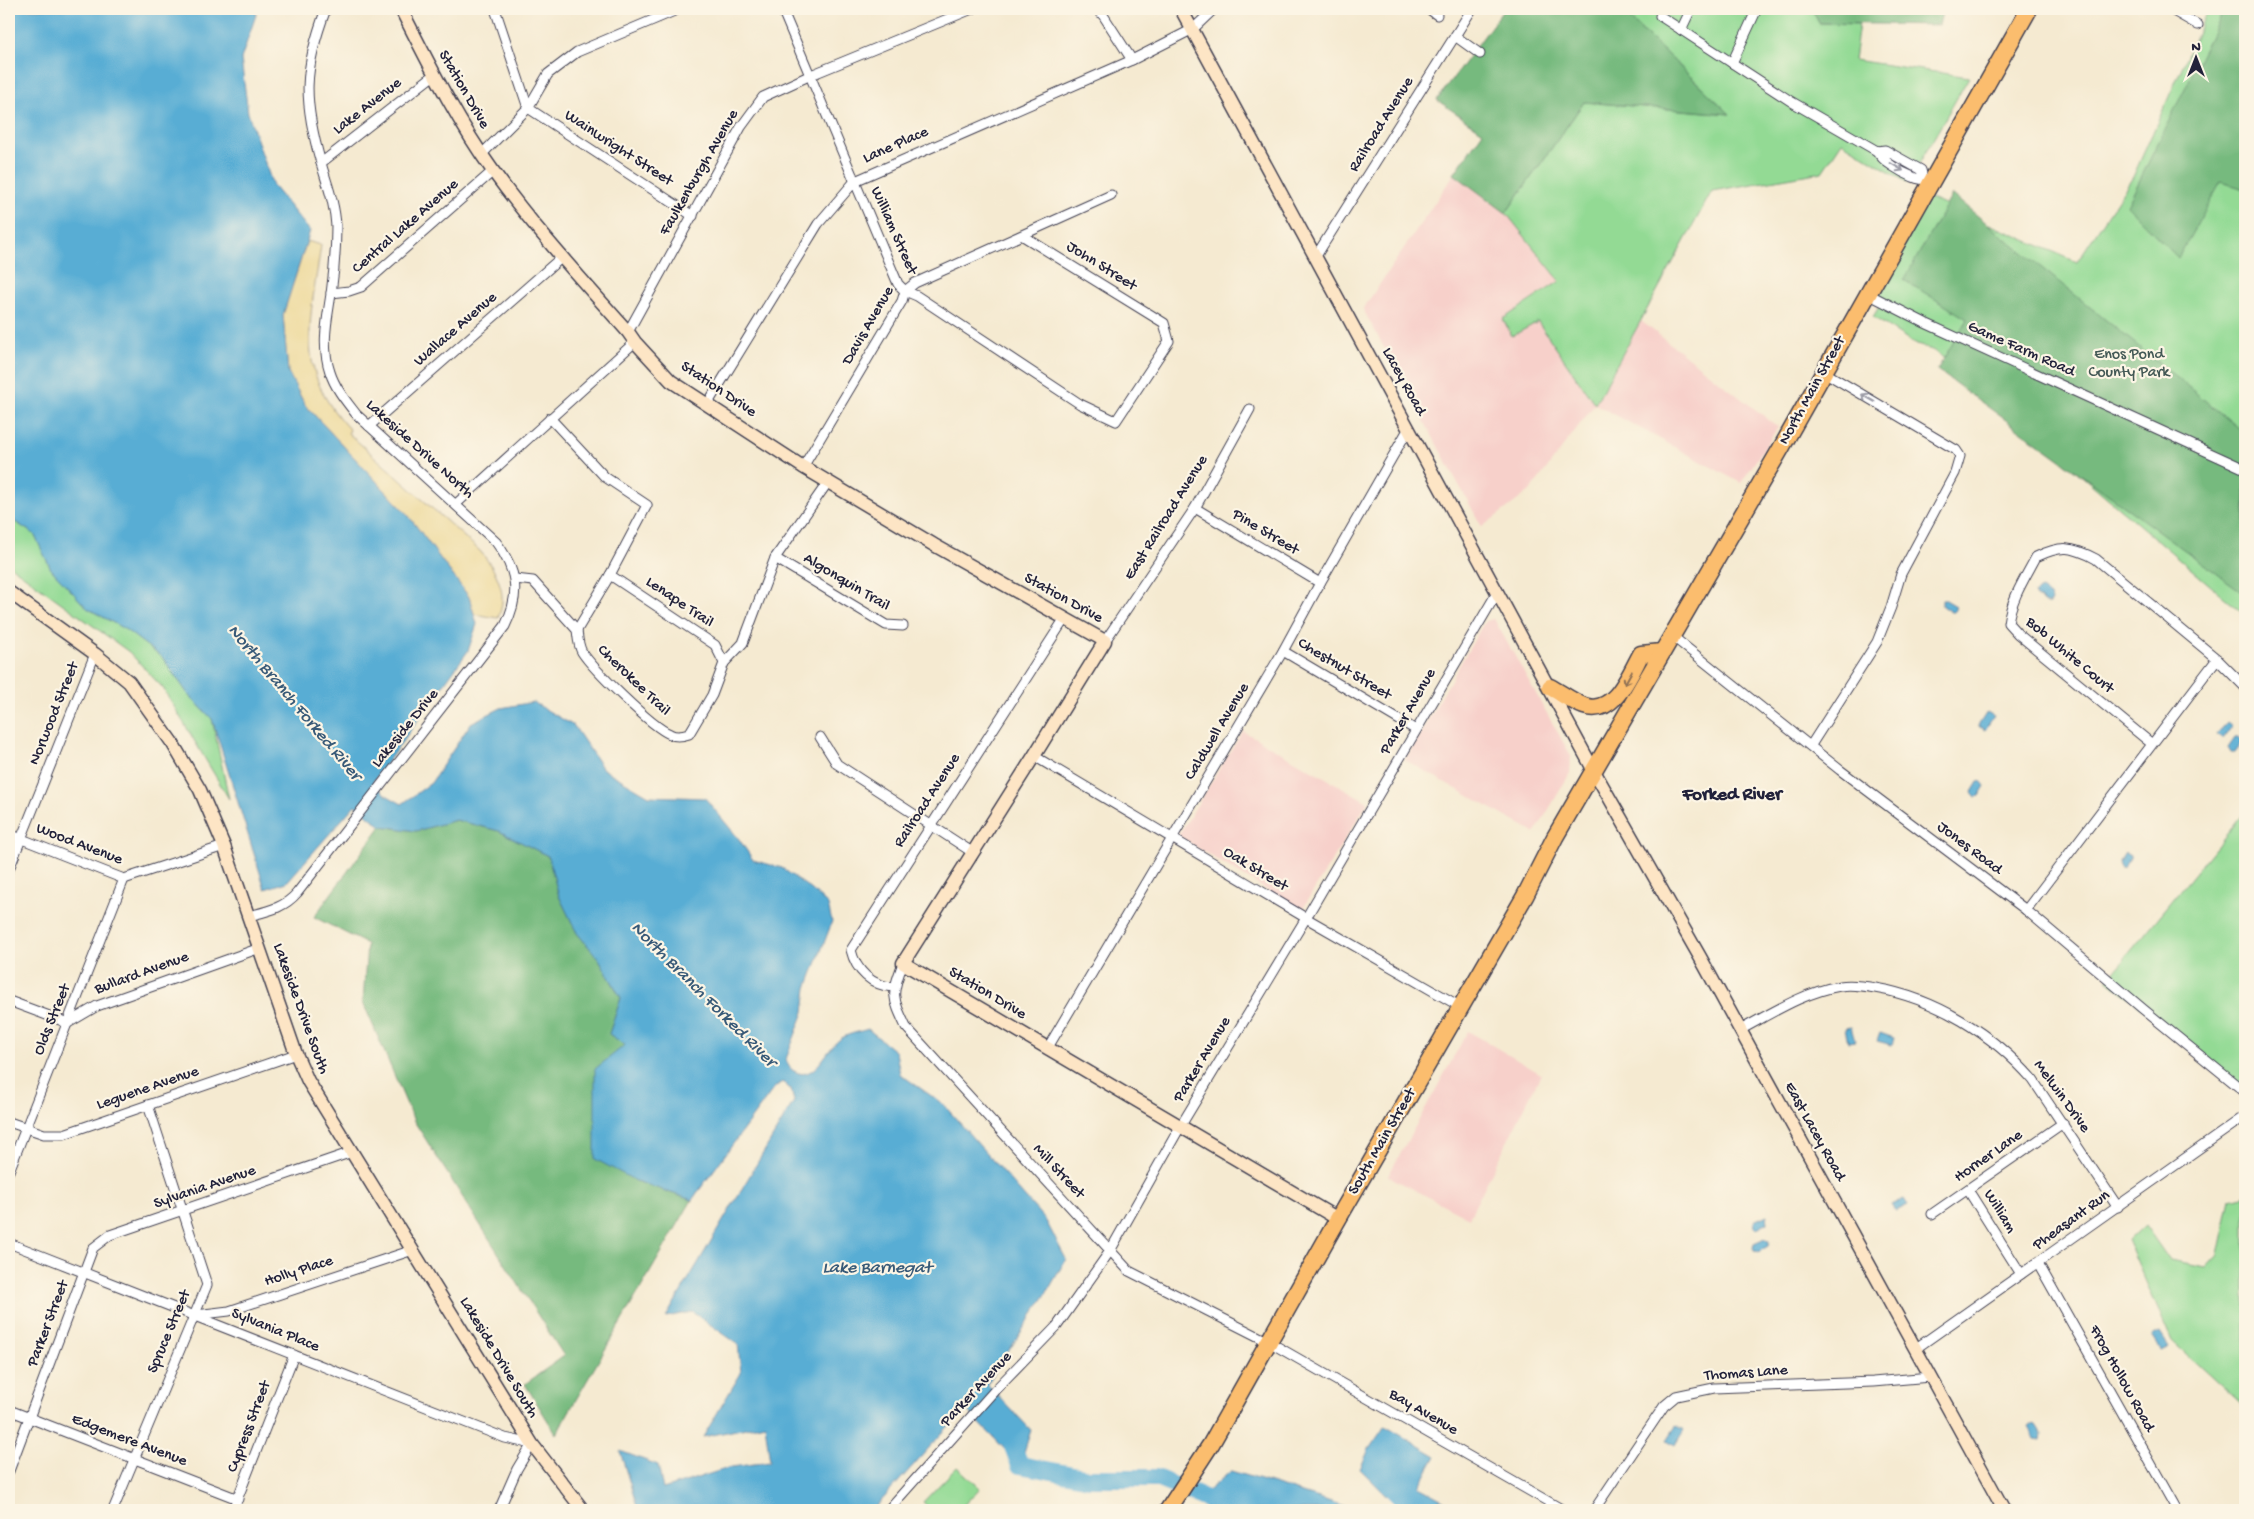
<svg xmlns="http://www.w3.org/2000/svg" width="2254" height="1519" viewBox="0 0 2254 1519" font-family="'Gochi Hand',sans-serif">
<rect width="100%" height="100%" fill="#fcf5e5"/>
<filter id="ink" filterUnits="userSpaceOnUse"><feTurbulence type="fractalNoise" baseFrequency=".02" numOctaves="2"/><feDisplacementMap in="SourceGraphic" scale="10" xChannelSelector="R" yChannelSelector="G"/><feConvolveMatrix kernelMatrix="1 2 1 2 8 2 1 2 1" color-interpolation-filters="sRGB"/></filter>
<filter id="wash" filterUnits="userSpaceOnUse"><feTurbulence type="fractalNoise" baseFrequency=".0096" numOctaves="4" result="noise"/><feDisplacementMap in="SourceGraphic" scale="20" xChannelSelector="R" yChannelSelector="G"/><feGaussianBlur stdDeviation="1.12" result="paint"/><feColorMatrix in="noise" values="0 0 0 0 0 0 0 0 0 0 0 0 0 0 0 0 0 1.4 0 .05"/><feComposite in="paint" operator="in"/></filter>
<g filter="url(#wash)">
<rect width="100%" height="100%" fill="#f5ead1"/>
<g fill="#f7d0ca">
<path d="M1581,106l129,88 -69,127 137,106 -37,56 -146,-79 -65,87 -48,36 -119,-218 91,-135 52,39z"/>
<path d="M1494,619l77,137 -1,17 -35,60 -130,-73 80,-139z"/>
<path d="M1243,731l125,71 -67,109 -123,-75z"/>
<path d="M1468,1031l73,43 -72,144 -81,-42z"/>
</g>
<g fill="#93da94" stroke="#5a7e68">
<path d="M1636,9h176l7,14 40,1 -5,36 115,17 -61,106 -66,-41 -20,30 -110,19 -117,213 -57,-82 -26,14 -9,-17 57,-38 -54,-68 78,-111 146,12 -99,-94z"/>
<path d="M2208,9h37v606l-310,-264 -18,-6 -44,-28 7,-12 -12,-11 56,-98 153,66 56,-85z"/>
<path d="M9,518l25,16 17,35 36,39 39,22 37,28 25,36 24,25 17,80 -66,-111 -34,-36 -120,-87z"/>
<path d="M2245,812v279l-138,-111z"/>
<path d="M2245,1195v213l-73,-67 -44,-100 17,-16 25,36 36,7 12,-13 12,-56z"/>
<path d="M957,1467l23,21 -21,22h-28l-8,-8z"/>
</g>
<g fill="#76ba7e" stroke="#4c6e5c">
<path d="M1504,9h132l-5,11 99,94 -146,-12 -78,111 -52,-39 29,-42 -46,-32z"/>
<path d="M1812,9h131l-4,16 -120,-2z"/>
<path d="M2224,9h21v180l-24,-7 -43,76 -51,-52z"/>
<path d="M1952,195l293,238v161l-308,-224 30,-51 -63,-39z"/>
<path d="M456,820l43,11 49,25 11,40 18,37 22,26 22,39 -12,36 16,11 11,136 56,19 -136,234 -31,-50 39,-28 -150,-235 -51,-119 4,-58 -53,-27 67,-91 35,5z"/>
</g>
<path fill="#eeda9e" stroke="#887e6c" d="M307,241l14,4c-10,74 -29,124 29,185l-2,3 132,118c16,19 29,42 18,67l-24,-4 -5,-17 -61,-82 -103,-110 -17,-33 -5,-57z"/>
<g fill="#58add4" stroke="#3d6888">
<path d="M9,9h249l-17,50 7,54 25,73 37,45 -27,84 5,57 17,33 103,110 61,82 8,27 -9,27 -95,131 13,13 16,9 29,-21 40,-60 30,-15 32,-6 41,24 29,43 46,27 56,2 34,41 14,21 29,8 30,22 16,15 4,17 -25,66 -3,24 -18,47c2,6 3,9 8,12 20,12 32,-21 45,-31 7,-6 20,-8 29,-11l28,23 4,22 43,30 103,117 20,38 -20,35 -59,90 44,46 -11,35 -55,-57 -92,102h-235l-18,-59 38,14 5,24 68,-22 39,-5 -5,-38 -62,13 38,-64 -3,-29 -46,-32 -26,5 128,-216 -3,-11 -8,-8 -9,6 -82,112 -56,-19 -41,-22v-90l30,-24 -16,-11 12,-36 -22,-39 -22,-26 -18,-37 -11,-40 -49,-25 -43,-11 -40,11 -35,-5 -26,-21 -68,77 -22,7 -53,-170 -24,-25 -25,-36 -37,-28 -39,-22 -36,-39 -17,-35 -25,-16z"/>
<path d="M2041,589l10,8 1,4 -2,3h-5l-10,-8v-3z"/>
<path d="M1942,600h4l10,6 -2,6h-3l-9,-6z"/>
<path d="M1987,712l7,4 -9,14 -7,-4z"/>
<path d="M2227,722l5,4 -9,13 -6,-4z"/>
<path d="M2235,737h4l4,4 -8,11h-4l-3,-5z"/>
<path d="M1981,781l4,5 -6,10 -3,1 -4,-5 6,-10z"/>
<path d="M2125,853l5,3v2l-7,10h-3l-2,-5z"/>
<path d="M1851,1027l4,14 -7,1 -3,-14z"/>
<path d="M1880,1033l14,5 -2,7 -15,-4z"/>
<path d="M1904,1199l4,6 -12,6 -4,-6z"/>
<path d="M1767,1215l1,7 -11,6 -2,-1 -1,-6z"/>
<path d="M1765,1239l5,2 -1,5 -10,6 -4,-1 -2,-3 1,-4z"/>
<path d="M2160,1333l9,14 -8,4 -9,-14z"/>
<path d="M2034,1424l2,1 6,9 -1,6 -6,-1 -6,-11z"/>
<path d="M1385,1426l51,30 -17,31 42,23h-60l-41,-41 9,-20z"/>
<path d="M1676,1426l8,4 -9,15 -8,-5z"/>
<path d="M1231,1471l126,39h-152l-2,-8 1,-8z"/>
</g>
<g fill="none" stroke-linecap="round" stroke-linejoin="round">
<path stroke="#58add4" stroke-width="18" d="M1012,1444l8,21 69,13h67l60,25 31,7"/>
</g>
</g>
<g filter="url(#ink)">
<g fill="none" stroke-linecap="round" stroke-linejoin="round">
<g stroke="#424052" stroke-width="11">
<g id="street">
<path d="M495,9l33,99 165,108"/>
<path d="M782,9l116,275 7,7 12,5 163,108 36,17 53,-80 -5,-18 -141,-87"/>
<path d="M1097,9l6,6 29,45"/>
<path d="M1429,9l8,6"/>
<path d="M2170,9l28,16"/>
<path d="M1660,16l132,86 85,49"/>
<path d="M1681,30l10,-21"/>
<path d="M1455,36l25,18"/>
<path d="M1732,63l25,-54"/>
<path d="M482,154l46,-46 20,-34 29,-22 102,-43"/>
<path d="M321,163l113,-88"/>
<path d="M1923,178l-2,-8 -36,-20 -8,1c6,11 24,21 36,26 6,3 12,2 19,5"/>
<path d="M1316,256l156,-247"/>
<path d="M331,293l18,-2 12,-4 132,-116"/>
<path d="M1868,294l57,29 320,146"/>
<path d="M628,332l113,-205 22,-30 48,-22 161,-66"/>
<path d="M708,403l110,-179 37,-43 277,-121 61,-31 21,-20"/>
<path d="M550,418l55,59 42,28 -37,70 -33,55"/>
<path d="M369,426l193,-169"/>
<path d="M803,467l99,-166 3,-10 10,-8 196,-88"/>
<path d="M456,504l179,-162"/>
<path d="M1195,508l125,75"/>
<path d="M775,558l111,67 17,1"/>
<path d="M610,575l105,70 9,18"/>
<path d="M515,579l18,2 44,49c1,8 1,15 5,22 11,17 70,75 88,82 5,3 13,2 19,0l23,-39 12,-32 19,-20 32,-85 53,-76"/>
<path d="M1672,636l168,134 186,140 117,99 102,83"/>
<path d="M1105,641l90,-133 55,-99"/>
<path d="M1283,651l133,79"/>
<path d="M2217,659l28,28"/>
<path d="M820,737l17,27 135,88"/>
<path d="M1811,745l66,-103 14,-35 10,-33 54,-101 5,-17 -4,-6 -132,-78"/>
<path d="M1034,756l272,162 155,89"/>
<path d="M9,834l115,45 100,-33"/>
<path d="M9,869l86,-215"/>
<path d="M2026,910l191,-251 -121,-100c-24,-13 -35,-14 -60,-2 -11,21 -25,42 -28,66l10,11 134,110"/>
<path d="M249,916c19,-5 35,-8 48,-23l208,-267c16,-32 12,-56 -9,-84l-140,-128c-10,-13 -21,-26 -26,-42 -9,-27 -3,-51 1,-78 3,-22 5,-46 5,-68 -1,-22 -9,-42 -15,-63 -18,-63 -18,-93 5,-154"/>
<path d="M903,963c-12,32 -11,34 3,64l223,244 140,71 294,168"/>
<path d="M893,987c-21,-1 -37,-16 -42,-37l214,-332"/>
<path d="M9,1001l59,22 29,-17 163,-58"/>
<path d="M1740,1030c32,-17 64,-38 100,-44 11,-2 24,0 35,2 60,10 118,46 158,92l85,127"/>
<path d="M1047,1049l236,-398 37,-68 89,-155"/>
<path d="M9,1122l35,12h20l232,-80"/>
<path d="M9,1171l115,-292"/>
<path d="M1968,1190l53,84"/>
<path d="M1932,1214l131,-91"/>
<path d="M9,1243l496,195 27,6 -15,25 -18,41"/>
<path d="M2038,1263l139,247"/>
<path d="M196,1315l33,-4 184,-61"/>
<path d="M1915,1349l330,-233"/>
<path d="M9,1410l229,89"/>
<path d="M9,1471l84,-223 17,-13 242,-83"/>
<path d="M113,1510l94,-225 -59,-180"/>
<path d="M233,1510l61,-155"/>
<path d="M888,1510l107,-120 62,-64 53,-75 70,-124 126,-209 192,-327"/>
<path d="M1594,1510l70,-104 12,-10 38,-8 159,-6 57,-5"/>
</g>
</g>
<g stroke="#424052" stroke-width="15">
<g id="secondary">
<path d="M401,9c28,55 56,112 92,162 41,57 89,109 135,161l7,10 36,39 132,86 131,78 171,96 -71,115 -131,207 435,256"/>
<path d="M1181,9l413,762 106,186 304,553"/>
<path d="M9,592l86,62 34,28 44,62 27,46 24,56 72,208 12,27 224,363 51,66"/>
</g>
</g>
<g stroke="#424052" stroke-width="19">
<g id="highway">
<path d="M1550,687c11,6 23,15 34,19 30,11 46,-32 57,-52l21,-2"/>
<path d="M1168,1510l43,-66 127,-225 187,-323 30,-59 225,-387 249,-441"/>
</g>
</g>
<use href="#street" stroke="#fff" stroke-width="9"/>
<use href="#secondary" stroke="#fde5c5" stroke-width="12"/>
<use href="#highway" stroke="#fbbd6e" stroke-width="16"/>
</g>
<defs><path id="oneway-shaft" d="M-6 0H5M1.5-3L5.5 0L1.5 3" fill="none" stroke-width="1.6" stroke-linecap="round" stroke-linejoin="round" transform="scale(1.25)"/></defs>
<g stroke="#9c9ca7">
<use href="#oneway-shaft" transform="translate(1897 167) rotate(31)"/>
<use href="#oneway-shaft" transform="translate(1868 398) rotate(-150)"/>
</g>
<use stroke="#8e7054" href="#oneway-shaft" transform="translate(1628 678) rotate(119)"/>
</g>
<g text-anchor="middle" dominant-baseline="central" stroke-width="4.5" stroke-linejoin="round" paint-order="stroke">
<g font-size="16" fill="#22223b" stroke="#fcf5e5">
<text transform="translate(463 90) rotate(60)">Station Drive</text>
<text transform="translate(368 107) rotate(-38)">Lake Avenue</text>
<text transform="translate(1382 125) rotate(-58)">Railroad Avenue</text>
<text transform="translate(896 146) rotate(-24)">Lane Place</text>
<text transform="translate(618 149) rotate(33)">Wainwright Street</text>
<text transform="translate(700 173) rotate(-60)">Faulkenburgh Avenue</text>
<text transform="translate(406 227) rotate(-41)">Central Lake Avenue</text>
<text transform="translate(893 231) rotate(66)">William Street</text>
<text transform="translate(1101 267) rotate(32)">John Street</text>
<text transform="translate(869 326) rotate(-60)">Davis Avenue</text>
<text transform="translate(456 330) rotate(-41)">Wallace Avenue</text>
<text transform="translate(2021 350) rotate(24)">Game Farm Road</text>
<text transform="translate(1403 382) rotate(61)">Lacey Road</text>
<text transform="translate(718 390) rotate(34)">Station Drive</text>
<text transform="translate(1813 391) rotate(-61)">North Main Street</text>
<text transform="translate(419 450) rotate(42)">Lakeside Drive North</text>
<text transform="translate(1167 518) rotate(-58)">East Railroad Avenue</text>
<text transform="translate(1265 533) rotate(31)">Pine Street</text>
<text transform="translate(846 583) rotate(31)">Algonquin Trail</text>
<text transform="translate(1063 599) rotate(29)">Station Drive</text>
<text transform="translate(679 603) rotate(34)">Lenape Trail</text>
<text transform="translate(2069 656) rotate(40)">Bob White Court</text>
<text transform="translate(1344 670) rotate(31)">Chestnut Street</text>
<text transform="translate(633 681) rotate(44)">Cherokee Trail</text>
<text transform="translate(1409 712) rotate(-60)">Parker Avenue</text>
<text transform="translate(55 714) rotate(-68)">Norwood Street</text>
<text transform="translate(406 729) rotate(-51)">Lakeside Drive</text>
<text transform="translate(1218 732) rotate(-59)">Caldwell Avenue</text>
<text transform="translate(928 801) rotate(-57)">Railroad Avenue</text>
<text transform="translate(79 845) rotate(21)">Wood Avenue</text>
<text transform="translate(1969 849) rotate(37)">Jones Road</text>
<text transform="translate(1255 870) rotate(31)">Oak Street</text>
<text transform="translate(142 974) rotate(-20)">Bullard Avenue</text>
<text transform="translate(987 994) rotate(31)">Station Drive</text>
<text transform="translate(300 1009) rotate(70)">Lakeside Drive South</text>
<text transform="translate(53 1020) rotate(-68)">Olds Street</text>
<text transform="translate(1203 1060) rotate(-59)">Parker Avenue</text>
<text transform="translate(148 1089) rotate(-19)">Leguene Avenue</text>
<text transform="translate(2061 1097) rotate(54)">Melwin Drive</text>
<text transform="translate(1814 1132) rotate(61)">East Lacey Road</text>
<text transform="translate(1383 1142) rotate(-60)">South Main Street</text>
<text transform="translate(1989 1157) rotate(-35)">Horner Lane</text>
<text transform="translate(1058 1172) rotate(47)">Mill Street</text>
<text transform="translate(205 1188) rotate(-19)">Sylvania Avenue</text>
<text transform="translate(1999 1212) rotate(58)">William</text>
<text transform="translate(2072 1221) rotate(-36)">Pheasant Run</text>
<text transform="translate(299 1272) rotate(-18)">Holly Place</text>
<text transform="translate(49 1324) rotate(-69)">Parker Street</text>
<text transform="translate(275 1331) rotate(22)">Sylvania Place</text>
<text transform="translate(170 1332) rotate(-67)">Spruce Street</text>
<text transform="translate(498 1358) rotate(59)">Lakeside Drive South</text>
<text transform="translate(1746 1374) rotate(-4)">Thomas Lane</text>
<text transform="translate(2121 1379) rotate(61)">Frog Hollow Road</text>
<text transform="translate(977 1390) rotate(-47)">Parker Avenue</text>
<text transform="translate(1423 1413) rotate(30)">Bay Avenue</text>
<text transform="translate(250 1427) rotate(-69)">Cypress Street</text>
<text transform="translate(129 1441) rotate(21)">Edgemere Avenue</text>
</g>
<g font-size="16" fill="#445956" stroke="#fcf5e5">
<text x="2129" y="355">Enos Pond<tspan x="2129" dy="18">County Park</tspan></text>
</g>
<g font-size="18" font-style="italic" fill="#385a78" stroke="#fcf5e5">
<text transform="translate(294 703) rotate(50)">North Branch Forked River</text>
<text transform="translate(703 995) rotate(45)">North Branch Forked River</text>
<text x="877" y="1268">Lake Barnegat</text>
</g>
<g font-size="19" font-weight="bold" fill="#22223b" stroke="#fcf5e5">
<text x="1732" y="795">Forked River</text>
</g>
</g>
<rect width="2254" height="1519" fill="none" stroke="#fcf5e5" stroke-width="30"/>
<g transform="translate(2196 58)" stroke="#fcf5e5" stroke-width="4" paint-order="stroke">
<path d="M0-4L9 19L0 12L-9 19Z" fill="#22223b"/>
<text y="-8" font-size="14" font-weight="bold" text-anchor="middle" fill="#22223b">N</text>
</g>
</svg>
